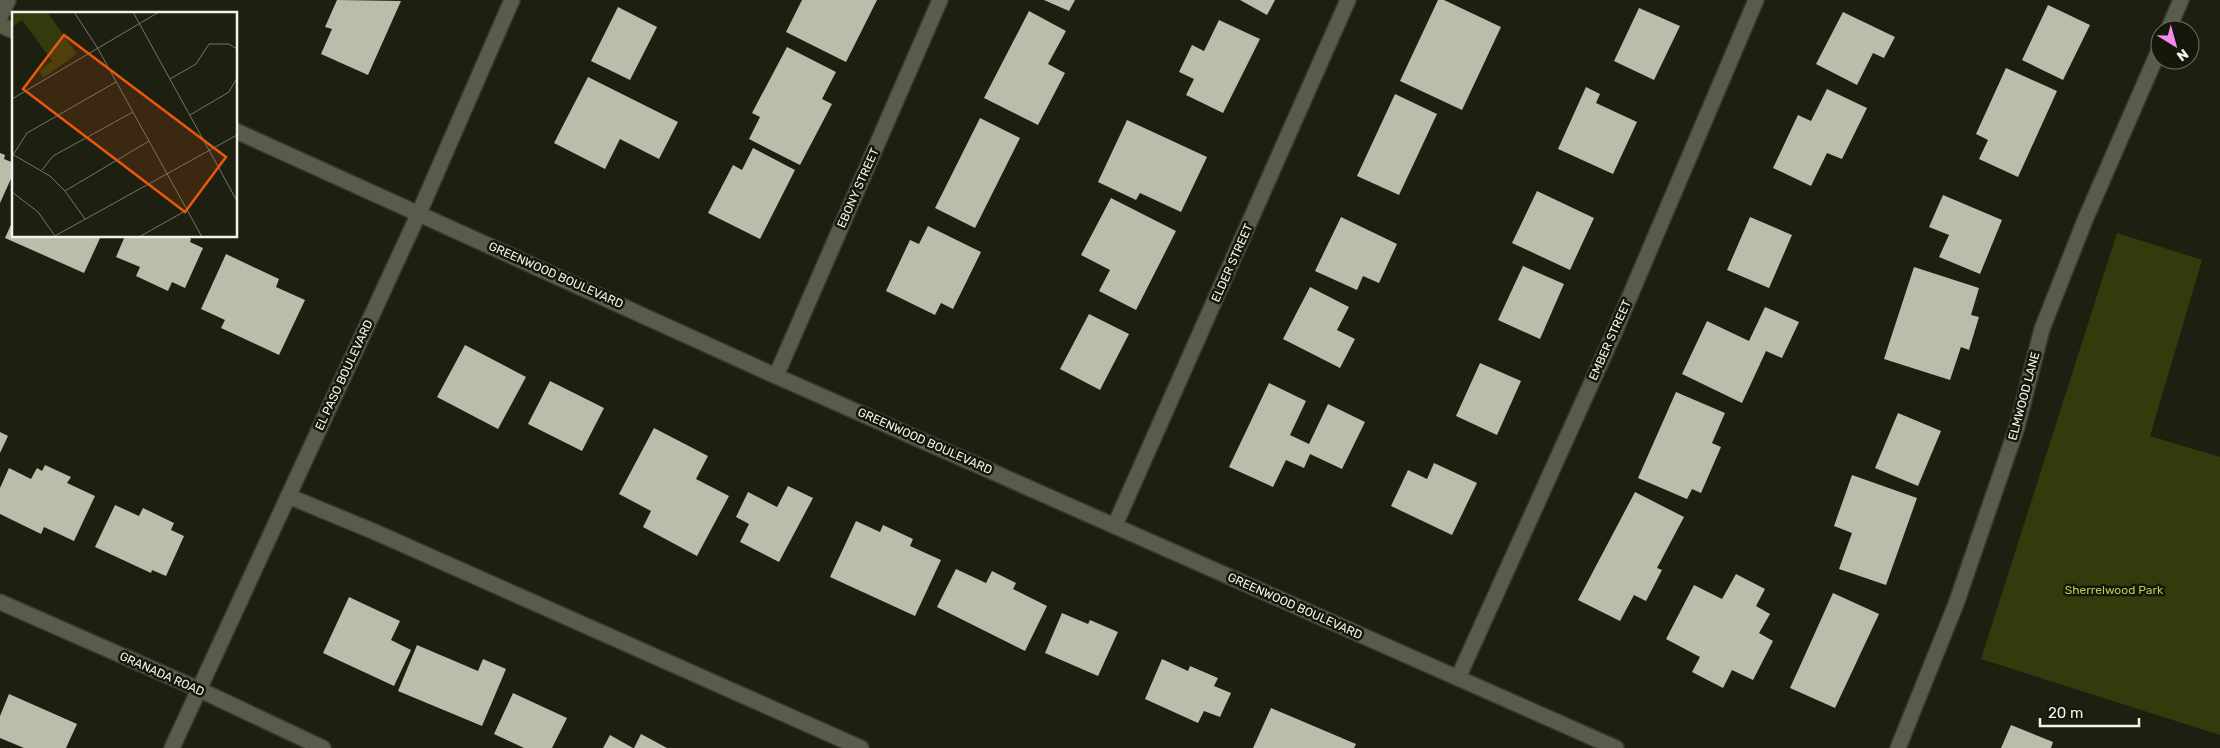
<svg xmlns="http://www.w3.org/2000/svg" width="2220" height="748" viewBox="0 0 2220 748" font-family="Rubik,sans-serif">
<rect width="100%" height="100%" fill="#1d2011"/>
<path fill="#333b0d" d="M2117,233l85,27 -52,176 70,21v278l-239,-76z"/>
<g fill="#b9beab">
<path d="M337,0l64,1 -33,74 -47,-21 11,-25 -7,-2z"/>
<path d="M802,0h75l-31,62 -60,-30z"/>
<path d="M1044,0h31l-6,11z"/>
<path d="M1240,0h35l-8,15z"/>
<path d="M1438,0h6l57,27 -39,83 -62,-29z"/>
<path d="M2048,5l42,20 -27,55 -41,-20z"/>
<path d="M618,7l39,20 -27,53 -39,-19z"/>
<path d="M1639,8l41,18 -26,54 -40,-19z"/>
<path d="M1029,11l37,20 -18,33 17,9 -27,52 -54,-27z"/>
<path d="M1843,12l52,25 -11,21 -11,-5 -16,32 -41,-21z"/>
<path d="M1219,20l41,19 -37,74 -37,-18 8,-16 -15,-7 13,-27 12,6z"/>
<path d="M787,47l49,25 -14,27 10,5 -32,61 -51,-26 11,-22 -8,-4z"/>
<path d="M2006,68l51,23 -39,86 -39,-18 9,-19 -12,-6z"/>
<path d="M588,77l90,45 -19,37 -39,-20 -15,30 -51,-26z"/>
<path d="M1586,87l14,7 -4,9 41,19 -24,52 -55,-25z"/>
<path d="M1827,89l40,19 -25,51 -15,-6 -16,33 -38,-18 25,-53 13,6z"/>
<path d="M1395,94l42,20 -38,81 -42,-19z"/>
<path d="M980,118l40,20 -45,90 -40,-20z"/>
<path d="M1127,120l80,37 -26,55 -41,-19 -4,7 -38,-18z"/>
<path d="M753,148l42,22 -35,69 -52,-26 25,-48 9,5z"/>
<path d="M0,153l5,2 -1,4 10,4v9l-14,31z"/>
<path d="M1537,191l57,27 -24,52 -58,-27z"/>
<path d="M1943,195l59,25 -22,54 -41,-17 10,-22 -20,-8z"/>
<path d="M1111,198l65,33 -40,79 -37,-19 11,-21 -29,-15z"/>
<path d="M1341,217l56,27 -18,39 -16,-7 -6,14 -42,-19z"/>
<path d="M1750,217l42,18 -23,53 -42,-18z"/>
<path d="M14,218v18h87l-17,37 -79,-35z"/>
<path d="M928,226l53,26 -28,57 -12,-6 -6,12 -49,-24 24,-51 9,4z"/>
<path d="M125,236h61l5,3 -1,3 13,6 -18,40 -13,-6 -4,9 -32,-15 4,-9 -24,-10z"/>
<path d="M226,254l53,25 -3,8 29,13 -26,55 -58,-27 4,-8 -24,-11z"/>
<path d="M1523,266l41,18 -24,55 -42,-19z"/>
<path d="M1914,267l65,21 -8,27 8,2 -10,33 -8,-3 -11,33 -66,-21z"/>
<path d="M1310,287l39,20 -12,23 18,9 -15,29 -57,-29z"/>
<path d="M1765,307l34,15 -17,36 -16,-7 -24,52 -60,-29 25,-53 42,20z"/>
<path d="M1089,314l40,20 -29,56 -40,-21z"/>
<path d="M465,345l61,32 -28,52 -61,-32z"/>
<path d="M1480,363l41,18 -24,54 -41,-19z"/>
<path d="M550,381l54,27 -22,43 -54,-27z"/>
<path d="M1269,383l37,18 -16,34 19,9 19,-40 37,18 -23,47 -32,-15 -6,14 -18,-8 -13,27 -44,-20z"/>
<path d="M1676,392l49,21 -13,30 9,4 -20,46 -9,-4 -5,10 -49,-21z"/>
<path d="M1898,413l43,18 -23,55 -43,-18z"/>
<path d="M654,428l54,28 -12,23 33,17 -32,60 -54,-29 8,-16 -32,-17z"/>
<path d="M0,432l8,4 -8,17z"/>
<path d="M1434,463l43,20 -25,52 -61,-29 17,-36 19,9z"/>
<path d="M45,465l26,12 -4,6 28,13 -21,45 -30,-14 -3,7 -41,-20v-26l9,-20 22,11 6,-11 5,3z"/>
<path d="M1852,475l65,23 -31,87 -47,-16 13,-36 -18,-7z"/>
<path d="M788,486l25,12 -34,64 -39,-20 9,-18 -13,-7 12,-25 29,15z"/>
<path d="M1635,492l49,25 -27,51 5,2 -16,31 -12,-6 -14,26 -42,-21z"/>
<path d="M115,505l24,11 4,-8 31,15 -3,7 13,6 -18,40 -14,-6 -1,3 -56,-26z"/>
<path d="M856,521l24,11 3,-7 30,14 -3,7 31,14 -26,56 -85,-39z"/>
<path d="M956,569l30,14 6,-12 24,12 -3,6 34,17 -22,45 -88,-44z"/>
<path d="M1736,574l29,15 -9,17 14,8 -11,19 14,8 -20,39 -21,-10 -9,18 -31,-16 8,-15 -34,-18 28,-54 28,14z"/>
<path d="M1833,593l46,21 -44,94 -45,-20z"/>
<path d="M349,597l51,24 -9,19 20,10 -17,36 -71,-33z"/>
<path d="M1062,613l26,11 2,-4 28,12 -20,44 -53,-23z"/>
<path d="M417,645l61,26 5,-12 23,10 -24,57 -84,-35z"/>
<path d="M1162,659l26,12 2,-5 28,12 -4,8 17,7 -11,24 -16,-6 -6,12 -53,-24z"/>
<path d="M513,693l54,25 -15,30h-28l-30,-14z"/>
<path d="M9,694l68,30 -11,24h-42l-24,-10v-22z"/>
<path d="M1271,708l85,36 -2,4h-101z"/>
<path d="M2011,725l42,17 -2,6h-50z"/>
<path d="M641,734l26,14h-33z"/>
<path d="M610,735l23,13h-30z"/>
</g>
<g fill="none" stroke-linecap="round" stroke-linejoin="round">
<g stroke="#363930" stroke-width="18">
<path id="service" d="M288,496l87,36 486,216"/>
</g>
<g stroke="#363930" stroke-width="18">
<g id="minor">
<path d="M0,17l8,-17"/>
<path d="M2168,30l13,-30"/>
<path d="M776,376l164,-376"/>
<path d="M1115,525l233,-525"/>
<path d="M0,602l198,87 125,59"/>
<path d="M1458,678l157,-347 141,-331"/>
<path d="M1898,748l58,-144 61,-177 25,-98 43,-109 75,-172"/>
</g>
</g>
<g stroke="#363930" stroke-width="18">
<g id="tertiary">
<path d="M0,25l14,6"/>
<path d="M236,131l540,245 840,372"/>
<path d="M172,748l247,-535 93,-213"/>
</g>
</g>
<use href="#service" stroke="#585c4b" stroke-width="15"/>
<use href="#minor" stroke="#585c4b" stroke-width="15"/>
<use href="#tertiary" stroke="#585c4b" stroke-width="15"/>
</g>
<g text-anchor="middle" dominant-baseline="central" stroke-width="5" stroke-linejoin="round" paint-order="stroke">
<g font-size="12" fill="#f1f4ea" stroke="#141709">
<text transform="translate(858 188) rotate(-66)">EBONY STREET</text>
<text transform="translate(1232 263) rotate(-66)">ELDER STREET</text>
<text transform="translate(556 275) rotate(24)">GREENWOOD BOULEVARD</text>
<text transform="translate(1610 340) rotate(-66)">EMBER STREET</text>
<text transform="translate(344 375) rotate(-65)">EL PASO BOULEVARD</text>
<text transform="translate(2024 396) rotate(-75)">ELMWOOD LANE</text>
<text transform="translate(925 441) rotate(24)">GREENWOOD BOULEVARD</text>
<text transform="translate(1295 606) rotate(24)">GREENWOOD BOULEVARD</text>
<text transform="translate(162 674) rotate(24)">GRANADA ROAD</text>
</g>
<g font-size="12" fill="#b4cc53" stroke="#141709">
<text x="2114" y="590">Sherrelwood Park</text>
</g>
</g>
<g transform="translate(12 12)">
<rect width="225" height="225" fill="#1d2011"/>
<path d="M0,0h35l30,42 -34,24 -4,-7 13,-10 -30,-41 -10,7z" fill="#333b0d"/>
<path fill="none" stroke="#727568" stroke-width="1" d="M62,0l23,35 105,190M121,0l104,189M158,67l26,-15 13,-20h20l8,5M0,87l147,-87M178,103l39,-23 8,-14M0,142l38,22 15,15 20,28M1,143l14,-22 89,-51M30,158l11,-14 80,-44M53,179l84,-50M0,180l26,20 17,24M41,225l184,-102M127,225l48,-27"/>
<path fill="#e8590c" fill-opacity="0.15" stroke="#e8590c" stroke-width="2.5" d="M52,23l162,122 -41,55 -162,-123z"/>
<rect width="225" height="225" fill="none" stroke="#f1f4ea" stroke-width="2.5"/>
</g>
<g transform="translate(2175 45) rotate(143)"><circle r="24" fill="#141709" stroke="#6c6f63"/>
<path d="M0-4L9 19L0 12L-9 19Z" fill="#f489f0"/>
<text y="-8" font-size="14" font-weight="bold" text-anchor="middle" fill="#f1f4ea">N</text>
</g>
<path d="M2040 718v8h99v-8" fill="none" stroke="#f1f4ea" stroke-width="2.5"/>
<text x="2048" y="718" font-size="15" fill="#f1f4ea" stroke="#141709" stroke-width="4" paint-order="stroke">20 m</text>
</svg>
